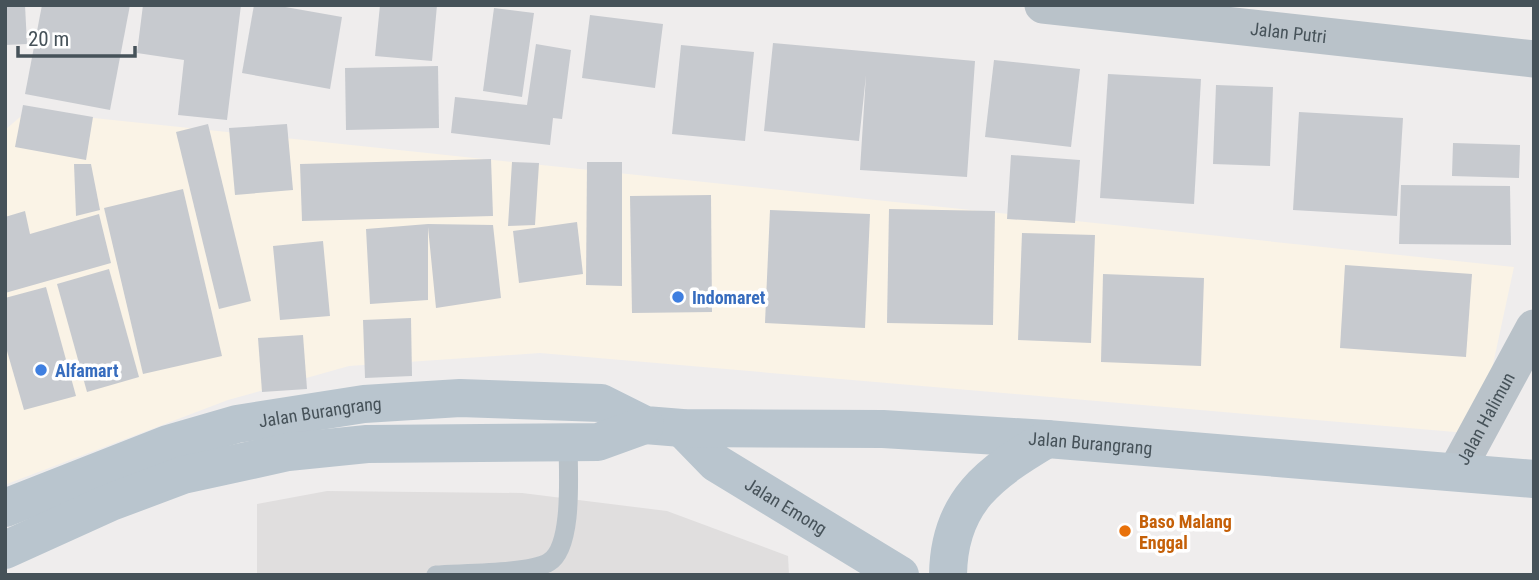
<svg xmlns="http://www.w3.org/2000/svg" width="1539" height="580" viewBox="0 0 1539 580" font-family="'Roboto Condensed',sans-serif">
<rect width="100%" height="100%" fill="#efeded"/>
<path fill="#faf3e6" d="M27,111l1487,156 -36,167 -938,-81 -191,13 -121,34 -221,84 -2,-354z"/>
<path fill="#e0dede" d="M327,491l195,2 145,18 121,45 1,19h-532v-71z"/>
<g fill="#c7cacf">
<path d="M5,5h20l2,39 -22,1z"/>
<path d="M42,5h88l-20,105 -85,-16z"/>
<path d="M143,5h98l-14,115 -49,-5 6,-55 -47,-7z"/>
<path d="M254,5h20l68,12 -12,72 -88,-16z"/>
<path d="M380,5h57l-5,56 -57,-5z"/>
<path d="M494,8l40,5 -12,84 -39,-6z"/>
<path d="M590,15l73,9 -8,64 -73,-10z"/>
<path d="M773,43l202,18 -8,116 -107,-7 6,-95 -7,66 -95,-10z"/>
<path d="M536,44l35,6 -9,69 -9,-1 -3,27 -99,-12 4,-36 72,8z"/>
<path d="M681,45l73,7 -9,89 -73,-7z"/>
<path d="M994,60l86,9 -9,78 -86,-10z"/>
<path d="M438,66l1,62 -93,2 -1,-62z"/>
<path d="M1108,74l93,5 -7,125 -94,-6z"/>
<path d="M1216,85l57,2 -3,79 -57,-2z"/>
<path d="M23,105l70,12 -7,43 -71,-13z"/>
<path d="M1299,112l104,6 -6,98 -104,-6z"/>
<path d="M208,124l43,177 -32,8 -43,-177z"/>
<path d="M287,124l6,66 -58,5 -6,-67z"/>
<path d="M1453,143l67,2 -1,33 -67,-2z"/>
<path d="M1011,155l69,5 -5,63 -68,-4z"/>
<path d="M491,159l2,57 -191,5 -2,-57z"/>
<path d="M512,162l27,1 -4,62 -27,1z"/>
<path d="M587,162h35v124l-36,-1z"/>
<path d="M74,164h17l9,46 -24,6z"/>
<path d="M1401,185l109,1 1,59 -112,-1z"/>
<path d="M183,189l39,167 -79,18 -39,-166z"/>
<path d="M711,195l1,117 -80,1 -2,-117z"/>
<path d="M889,209l106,2 -2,114 -106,-2z"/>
<path d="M770,210l100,4 -5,114 -100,-5z"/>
<path d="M25,211l5,23 69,-20 12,49 -106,30v-76z"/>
<path d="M577,222l6,52 -64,9 -6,-52z"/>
<path d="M428,224l65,1 8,73 -65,10 -8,-81v73l-58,4 -4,-75z"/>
<path d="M1022,233l73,2 -4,108 -73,-3z"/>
<path d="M323,241l7,75 -50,4 -7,-74z"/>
<path d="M1345,265l127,9 -6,83 -126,-9z"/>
<path d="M109,269l30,108 -52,15 -30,-108z"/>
<path d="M1103,274l101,4 -3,88 -100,-4z"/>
<path d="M46,287l30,109 -52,14 -19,-66v-46z"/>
<path d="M411,318l1,58 -47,2 -2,-58z"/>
<path d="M303,335l4,54 -45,3 -4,-54z"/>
</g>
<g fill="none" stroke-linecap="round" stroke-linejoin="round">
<path stroke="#b9c2c9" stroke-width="19" d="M436,575c25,-2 94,-1 113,-13 25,-15 19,-92 19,-119"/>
<g stroke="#b9c2c9" stroke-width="37">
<path id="s1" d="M1043,5l491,54"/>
<path id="s2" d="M1456,472l78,-144"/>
</g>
<g stroke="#b9c5ce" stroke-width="38">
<path id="s3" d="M682,428l34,35 184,112"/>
<path id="s4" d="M5,508l163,-64 69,-20 127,-20 96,-6 141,5 44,22 37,3 201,1 164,10 487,40"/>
<path d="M5,550l106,-48 72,-27 105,-23 79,-8 231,-2 47,-17"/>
<path d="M948,575c1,-74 42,-102 99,-136"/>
</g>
</g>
<g fill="#3f7fe0" stroke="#fff" stroke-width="2.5">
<circle cx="678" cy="297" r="7"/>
<circle cx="41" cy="370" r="7"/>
</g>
<circle fill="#e8710a" stroke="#fff" stroke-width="2.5" cx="1125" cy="531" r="7"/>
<g text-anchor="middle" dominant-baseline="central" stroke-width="7" stroke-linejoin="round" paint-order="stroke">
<g font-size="18" fill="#465259" stroke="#fff">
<text stroke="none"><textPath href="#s1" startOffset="247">Jalan Putri</textPath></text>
<text stroke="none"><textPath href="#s4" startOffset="331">Jalan Burangrang</textPath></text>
<text stroke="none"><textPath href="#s2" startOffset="61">Jalan Halimun</textPath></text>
<text stroke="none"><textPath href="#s4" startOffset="1108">Jalan Burangrang</textPath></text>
<text stroke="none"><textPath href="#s3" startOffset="131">Jalan Emong</textPath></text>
</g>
<g font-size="18" font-weight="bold" fill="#366cbe" stroke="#fff" text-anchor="start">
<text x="692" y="297">Indomaret</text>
<text x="55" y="370">Alfamart</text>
</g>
<g font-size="18" font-weight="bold" fill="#c56008" stroke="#fff" text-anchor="start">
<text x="1139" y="521">Baso Malang<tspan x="1139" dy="21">Enggal</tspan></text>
</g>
</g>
<rect width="1539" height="580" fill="none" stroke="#465259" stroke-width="14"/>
<path d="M18 46v10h117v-10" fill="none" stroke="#465259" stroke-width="3.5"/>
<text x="28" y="46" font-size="21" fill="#465259" stroke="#ffffff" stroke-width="5" paint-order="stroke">20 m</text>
</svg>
